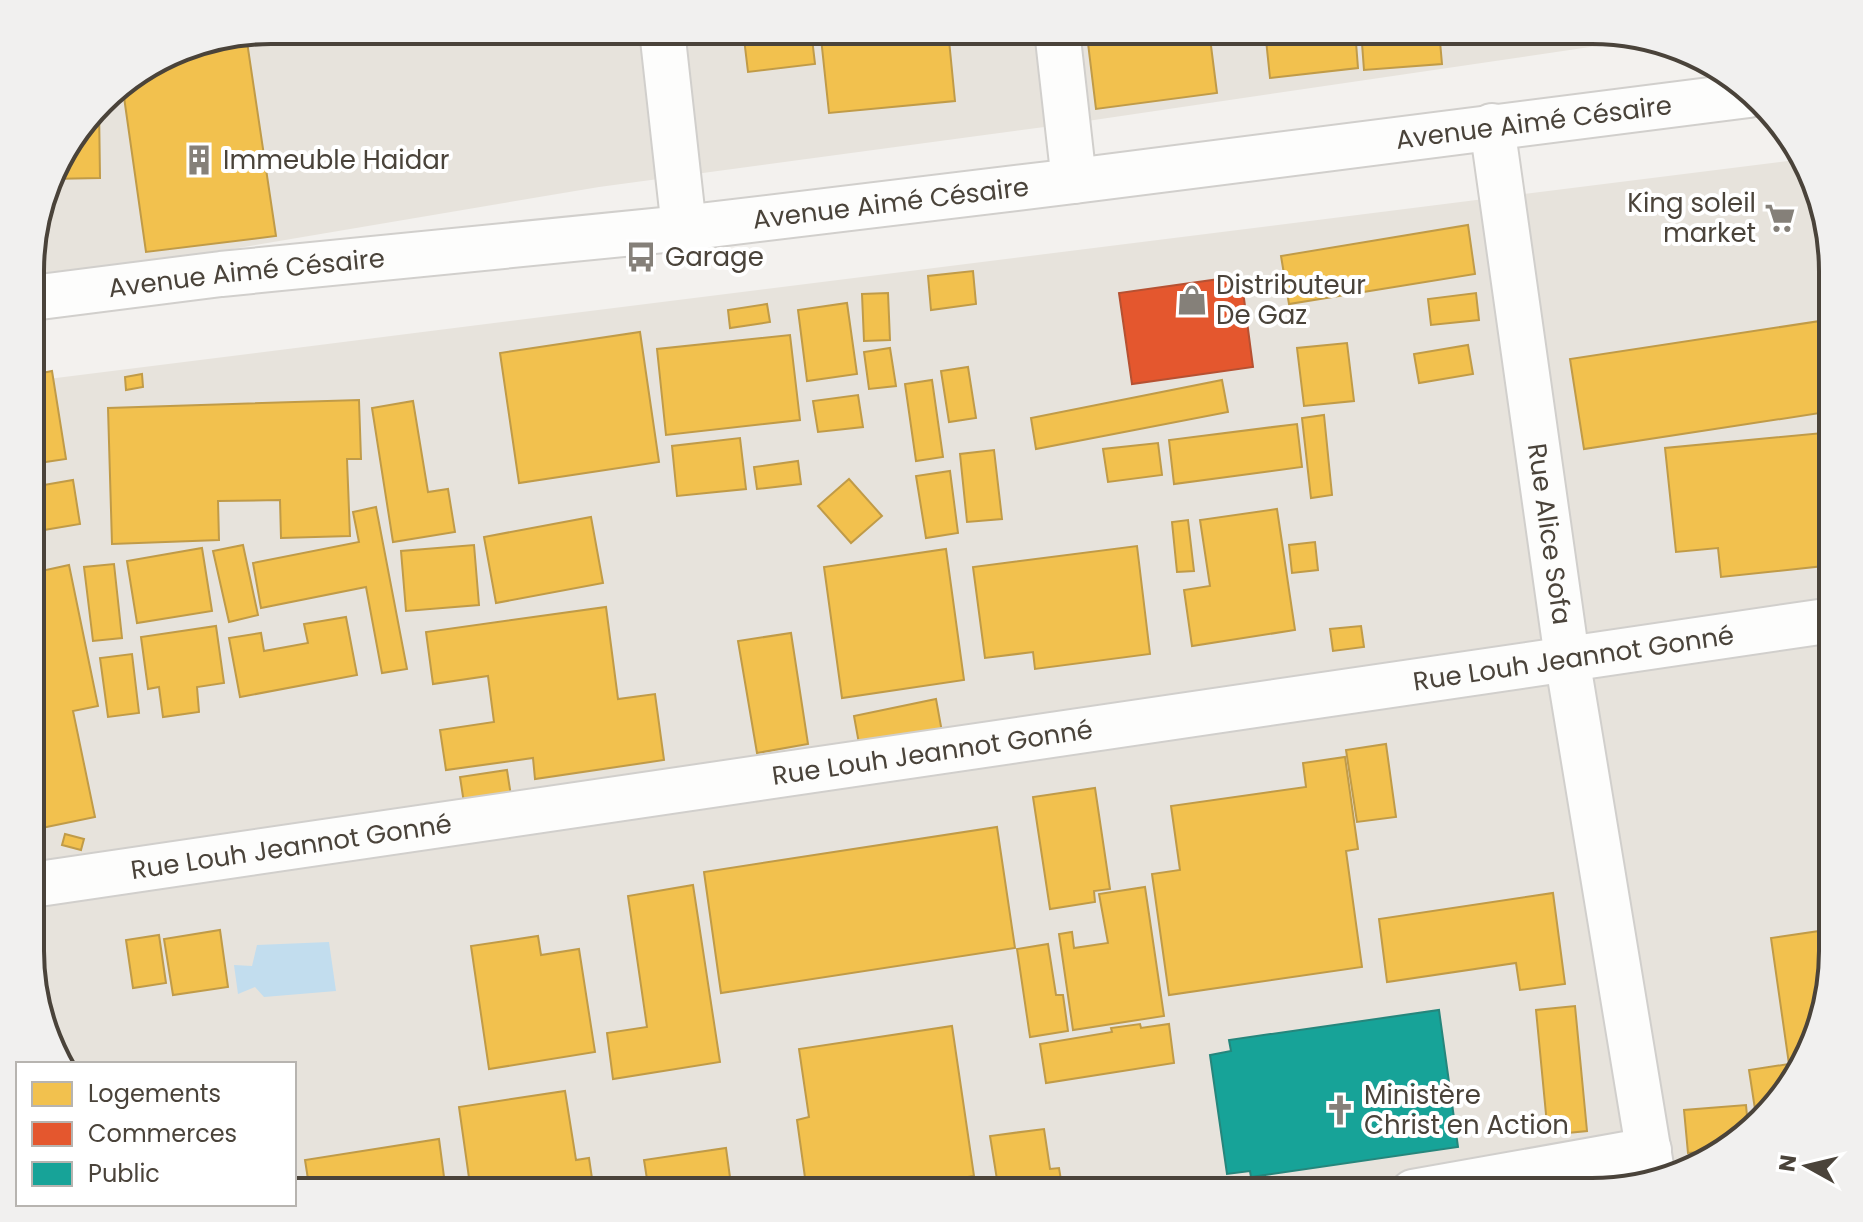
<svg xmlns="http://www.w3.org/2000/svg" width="1863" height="1222" viewBox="0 0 1863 1222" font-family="Poppins,sans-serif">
<rect width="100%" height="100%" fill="#f3f1ee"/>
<g fill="#e7e3dc">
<path d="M271,30h1322l51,9 -577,85 -468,63 -403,68 -164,19v-34l23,-76 57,-74 67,-42z"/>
<path d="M1804,159l29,97v710l-41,119 -80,75 -105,32h-1313v-128h-234l-28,-82v-601z"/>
</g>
<path fill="#c2ddee" d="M329,942l7,49 -72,6 -9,-10 -17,7 -4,-29 18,1 5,-21z"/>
<g fill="#f2c14e" stroke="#c09b48" stroke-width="2">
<path d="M743,30h68l4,34 -67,8z"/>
<path d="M900,30h48l7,71 -126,12 -8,-75z"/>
<path d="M1192,30h17l8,63 -121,16 -8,-66z"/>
<path d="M1265,30h90l3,38 -88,10z"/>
<path d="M1361,30h78l3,34 -78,6z"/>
<path d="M1476,30h88v5l-87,9z"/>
<path d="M246,35l30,201 -130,16 -24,-169 57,-35z"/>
<path d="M99,107l1,71 -50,1 5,-15z"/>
<path d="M1468,225l7,49 -186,30 -8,-48z"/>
<path d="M973,271l3,33 -45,6 -3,-34z"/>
<path d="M888,293l2,47 -26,1 -2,-47z"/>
<path d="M1476,293l3,27 -48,5 -3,-26z"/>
<path d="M847,303l10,71 -50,7 -9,-71z"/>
<path d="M767,304l3,18 -40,6 -2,-18z"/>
<path d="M1833,319v92l-249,38 -14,-90z"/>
<path d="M640,332l19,130 -140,21 -19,-130z"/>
<path d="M790,335l10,85 -134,15 -9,-86z"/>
<path d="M1347,343l7,58 -50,5 -7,-58z"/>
<path d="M1468,345l5,29 -54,9 -5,-29z"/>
<path d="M890,348l6,38 -27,3 -5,-37z"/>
<path d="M968,367l8,51 -27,4 -8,-51z"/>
<path d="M52,371l14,88 -34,5v-89z"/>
<path d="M142,374l1,13 -17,3 -1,-13z"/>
<path d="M932,380l11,77 -27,4 -11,-77z"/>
<path d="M1222,380l6,32 -192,37 -5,-31z"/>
<path d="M858,395l5,32 -45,5 -5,-31z"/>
<path d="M359,400l2,59h-14l3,77 -69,2 -1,-38 -62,1 1,39 -107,4 -4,-136z"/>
<path d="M413,401l15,91 20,-3 7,43 -62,10 -21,-134z"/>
<path d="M1324,415l8,80 -21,3 -9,-80z"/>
<path d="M1297,424l5,43 -128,17 -5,-44z"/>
<path d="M1833,432v133l-112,12 -3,-29 -42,4 -11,-104z"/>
<path d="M740,438l6,51 -69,7 -5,-50z"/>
<path d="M1158,443l4,32 -54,7 -5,-33z"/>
<path d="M994,450l8,69 -35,3 -7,-68z"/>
<path d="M798,461l3,23 -44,5 -3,-22z"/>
<path d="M950,471l8,62 -32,5 -10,-62z"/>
<path d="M849,479l33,37 -31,27 -33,-37z"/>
<path d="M73,480l7,44 -48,8v-45z"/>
<path d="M376,507l31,162 -25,4 -16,-86 -105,21 -8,-45 106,-21 -6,-30z"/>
<path d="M1277,509l18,121 -103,16 -8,-56 26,-4 -10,-66z"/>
<path d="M591,517l12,66 -107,20 -12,-66z"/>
<path d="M1188,520l6,51 -17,1 -5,-50z"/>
<path d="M1315,542l3,28 -26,3 -3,-28z"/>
<path d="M243,545l15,70 -29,7 -16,-71z"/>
<path d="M474,545l5,60 -73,6 -5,-60z"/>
<path d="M1137,546l13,108 -115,15 -2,-17 -48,6 -12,-91z"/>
<path d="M202,548l10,63 -75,12 -10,-62z"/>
<path d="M946,549l18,131 -122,18 -18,-131z"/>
<path d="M114,564l8,74 -29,3 -9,-74z"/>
<path d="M69,565l29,141 -25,5 22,106 -63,13v-257z"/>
<path d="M606,607l12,92 37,-5 9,66 -129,19 -2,-21 -87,12 -6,-40 54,-8 -6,-46 -55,8 -7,-52z"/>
<path d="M346,617l11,58 -117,22 -11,-59 32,-5 3,18 44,-8 -4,-19z"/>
<path d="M216,626l8,57 -27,4 2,25 -36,5 -4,-30 -11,2 -7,-52z"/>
<path d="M1361,626l3,21 -31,4 -3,-22z"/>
<path d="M791,633l17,111 -51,9 -19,-112z"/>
<path d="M132,654l7,59 -31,4 -8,-59z"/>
<path d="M936,699l6,33 -82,17 -6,-33z"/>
<path d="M1386,744l10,73 -39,5 -11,-72z"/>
<path d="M1345,757l13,92 -12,2 16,116 -193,28 -17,-121 28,-4 -9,-64 135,-19 -3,-24z"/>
<path d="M507,770l4,26 -47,7 -4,-26z"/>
<path d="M1095,788l15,101 -16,2 1,11 -45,7 -17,-112z"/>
<path d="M997,827l18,121 -294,45 -17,-121z"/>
<path d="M65,834l19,5 -3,11 -19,-5z"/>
<path d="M693,885l27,177 -107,17 -6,-46 40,-6 -19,-131z"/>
<path d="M1145,887l19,129 -91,14 -14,-96 13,-2 2,16 34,-5 -9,-49z"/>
<path d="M1553,893l12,91 -45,6 -4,-27 -129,19 -8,-63z"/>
<path d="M1833,929v37l-41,119 -23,22 -14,2 -6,-39 40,-6 -18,-126z"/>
<path d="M220,930l8,57 -55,8 -9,-56z"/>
<path d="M159,935l7,48 -33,5 -7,-48z"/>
<path d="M538,936l3,19 38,-6 16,103 -106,17 -18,-123z"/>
<path d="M1048,944l8,51h7l5,36 -38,6 -13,-88z"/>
<path d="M1575,1006l12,125 -39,4 -12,-125z"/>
<path d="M1140,1024l1,4 28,-4 5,39 -128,20 -6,-39 72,-12 -1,-4z"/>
<path d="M952,1026l22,150 -100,16h-67l-10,-72 12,-3 -10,-68z"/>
<path d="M565,1091l11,69 13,-2 5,34h-123l-12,-85z"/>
<path d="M1746,1105l2,22 -25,23 -35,3 -4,-43z"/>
<path d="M1044,1129l6,40 9,-1 4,24h-64l-9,-56z"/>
<path d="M439,1139l7,53h-136l-5,-32z"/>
<path d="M726,1148l6,44h-83l-5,-32z"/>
</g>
<path fill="#e4572e" stroke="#b65132" stroke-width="2" d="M1241,276l12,91 -121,17 -13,-91z"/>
<path fill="#17a398" stroke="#26867c" stroke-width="2" d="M1439,1010l19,137 -207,30 -1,-6 -23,3 -17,-119 21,-4 -2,-11z"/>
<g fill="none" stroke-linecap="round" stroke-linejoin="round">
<g stroke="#d1cfcc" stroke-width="48">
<g id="minor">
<path d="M662,30l22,198"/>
<path d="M1057,30l17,151"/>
<path id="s1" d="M1492,126l75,532 86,520"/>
<path id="s2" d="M32,298l189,-24 463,-46 390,-47 675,-86"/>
<path id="s3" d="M32,885l1801,-265"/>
<path d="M1413,1192l236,-42"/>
</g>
</g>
<use href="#minor" stroke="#fdfdfc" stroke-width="44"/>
</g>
<defs>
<g id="building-bare" transform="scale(2.4)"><path d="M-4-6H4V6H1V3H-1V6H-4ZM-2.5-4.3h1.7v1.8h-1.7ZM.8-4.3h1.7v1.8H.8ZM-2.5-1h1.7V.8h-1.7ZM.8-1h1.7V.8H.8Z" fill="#858079" stroke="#fff" stroke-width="2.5" paint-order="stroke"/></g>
<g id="supermarket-bare" transform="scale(2.4)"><path d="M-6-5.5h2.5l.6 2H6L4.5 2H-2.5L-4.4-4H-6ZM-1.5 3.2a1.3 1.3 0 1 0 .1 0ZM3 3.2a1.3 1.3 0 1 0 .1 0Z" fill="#858079" stroke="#fff" stroke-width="2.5" paint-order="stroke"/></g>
<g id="bus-bare" transform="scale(2.4)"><path d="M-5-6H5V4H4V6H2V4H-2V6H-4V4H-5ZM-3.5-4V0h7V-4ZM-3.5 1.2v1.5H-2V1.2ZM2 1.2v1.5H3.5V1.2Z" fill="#858079" stroke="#fff" stroke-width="2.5" paint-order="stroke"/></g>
<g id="shop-bare" transform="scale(2.4)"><path d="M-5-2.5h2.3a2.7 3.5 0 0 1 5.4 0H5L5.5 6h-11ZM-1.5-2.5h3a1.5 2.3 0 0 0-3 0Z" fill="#858079" stroke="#fff" stroke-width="2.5" paint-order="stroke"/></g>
<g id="church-bare" transform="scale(2.4)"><path d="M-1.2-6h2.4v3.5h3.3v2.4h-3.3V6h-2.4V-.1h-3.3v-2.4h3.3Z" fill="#858079" stroke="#fff" stroke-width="2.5" paint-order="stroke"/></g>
</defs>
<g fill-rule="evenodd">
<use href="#building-bare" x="199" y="160"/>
<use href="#supermarket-bare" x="1780" y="218"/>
<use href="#bus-bare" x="641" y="257"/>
<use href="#shop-bare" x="1192" y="300"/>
<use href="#church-bare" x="1340" y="1110"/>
</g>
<g text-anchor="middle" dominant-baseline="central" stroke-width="8" stroke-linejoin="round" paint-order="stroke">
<g font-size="26" fill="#4a433a" stroke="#fff">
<text stroke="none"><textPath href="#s2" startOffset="1512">Avenue Aimé Césaire</textPath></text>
<text stroke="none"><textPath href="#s2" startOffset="864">Avenue Aimé Césaire</textPath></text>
<text stroke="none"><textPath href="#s2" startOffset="216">Avenue Aimé Césaire</textPath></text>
<text stroke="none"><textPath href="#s1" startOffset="412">Rue Alice Sofa</textPath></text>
<text stroke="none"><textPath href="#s3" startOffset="1558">Rue Louh Jeannot Gonné</textPath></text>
<text stroke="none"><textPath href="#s3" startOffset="910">Rue Louh Jeannot Gonné</textPath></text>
<text stroke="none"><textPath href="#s3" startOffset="262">Rue Louh Jeannot Gonné</textPath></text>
</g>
<g font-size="26" fill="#4a433a" stroke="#fff" text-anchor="start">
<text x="223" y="160">Immeuble Haidar</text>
<text x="1756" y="203" text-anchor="end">King soleil<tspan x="1756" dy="30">market</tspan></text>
<text x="665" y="257">Garage</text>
<text x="1216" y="285">Distributeur<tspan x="1216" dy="30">De Gaz</tspan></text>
<text x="1364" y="1095">Ministère<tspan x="1364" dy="30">Christ en Action</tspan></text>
</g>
</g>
<path d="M0 0H1863V1222H0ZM271 44H1592A227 227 0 0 1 1819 271V951A227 227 0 0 1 1592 1178H271A227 227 0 0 1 44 951V271A227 227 0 0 1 271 44Z" fill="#f1f0ef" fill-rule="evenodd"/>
<path fill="none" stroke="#4a433a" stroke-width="4" d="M271 44H1592A227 227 0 0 1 1819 271V951A227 227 0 0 1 1592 1178H271A227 227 0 0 1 44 951V271A227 227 0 0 1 271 44Z"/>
<rect x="16" y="1062" width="280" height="144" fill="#ffffff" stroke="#b7b4b0" stroke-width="2"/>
<rect x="32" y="1082" width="40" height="24" fill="#f2c14e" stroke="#b7b4b0" stroke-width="2"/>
<text x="88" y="1102" font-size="24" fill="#4a433a">Logements</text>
<rect x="32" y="1122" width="40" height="24" fill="#e4572e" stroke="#b7b4b0" stroke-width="2"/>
<text x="88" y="1142" font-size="24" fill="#4a433a">Commerces</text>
<rect x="32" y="1162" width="40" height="24" fill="#17a398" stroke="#b7b4b0" stroke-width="2"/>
<text x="88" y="1182" font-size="24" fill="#4a433a">Public</text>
<g transform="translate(1807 1166) rotate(278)" stroke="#ffffff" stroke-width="6" paint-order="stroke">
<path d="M0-6L14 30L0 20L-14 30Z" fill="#4a433a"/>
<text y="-12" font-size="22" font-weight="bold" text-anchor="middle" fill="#4a433a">N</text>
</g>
</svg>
